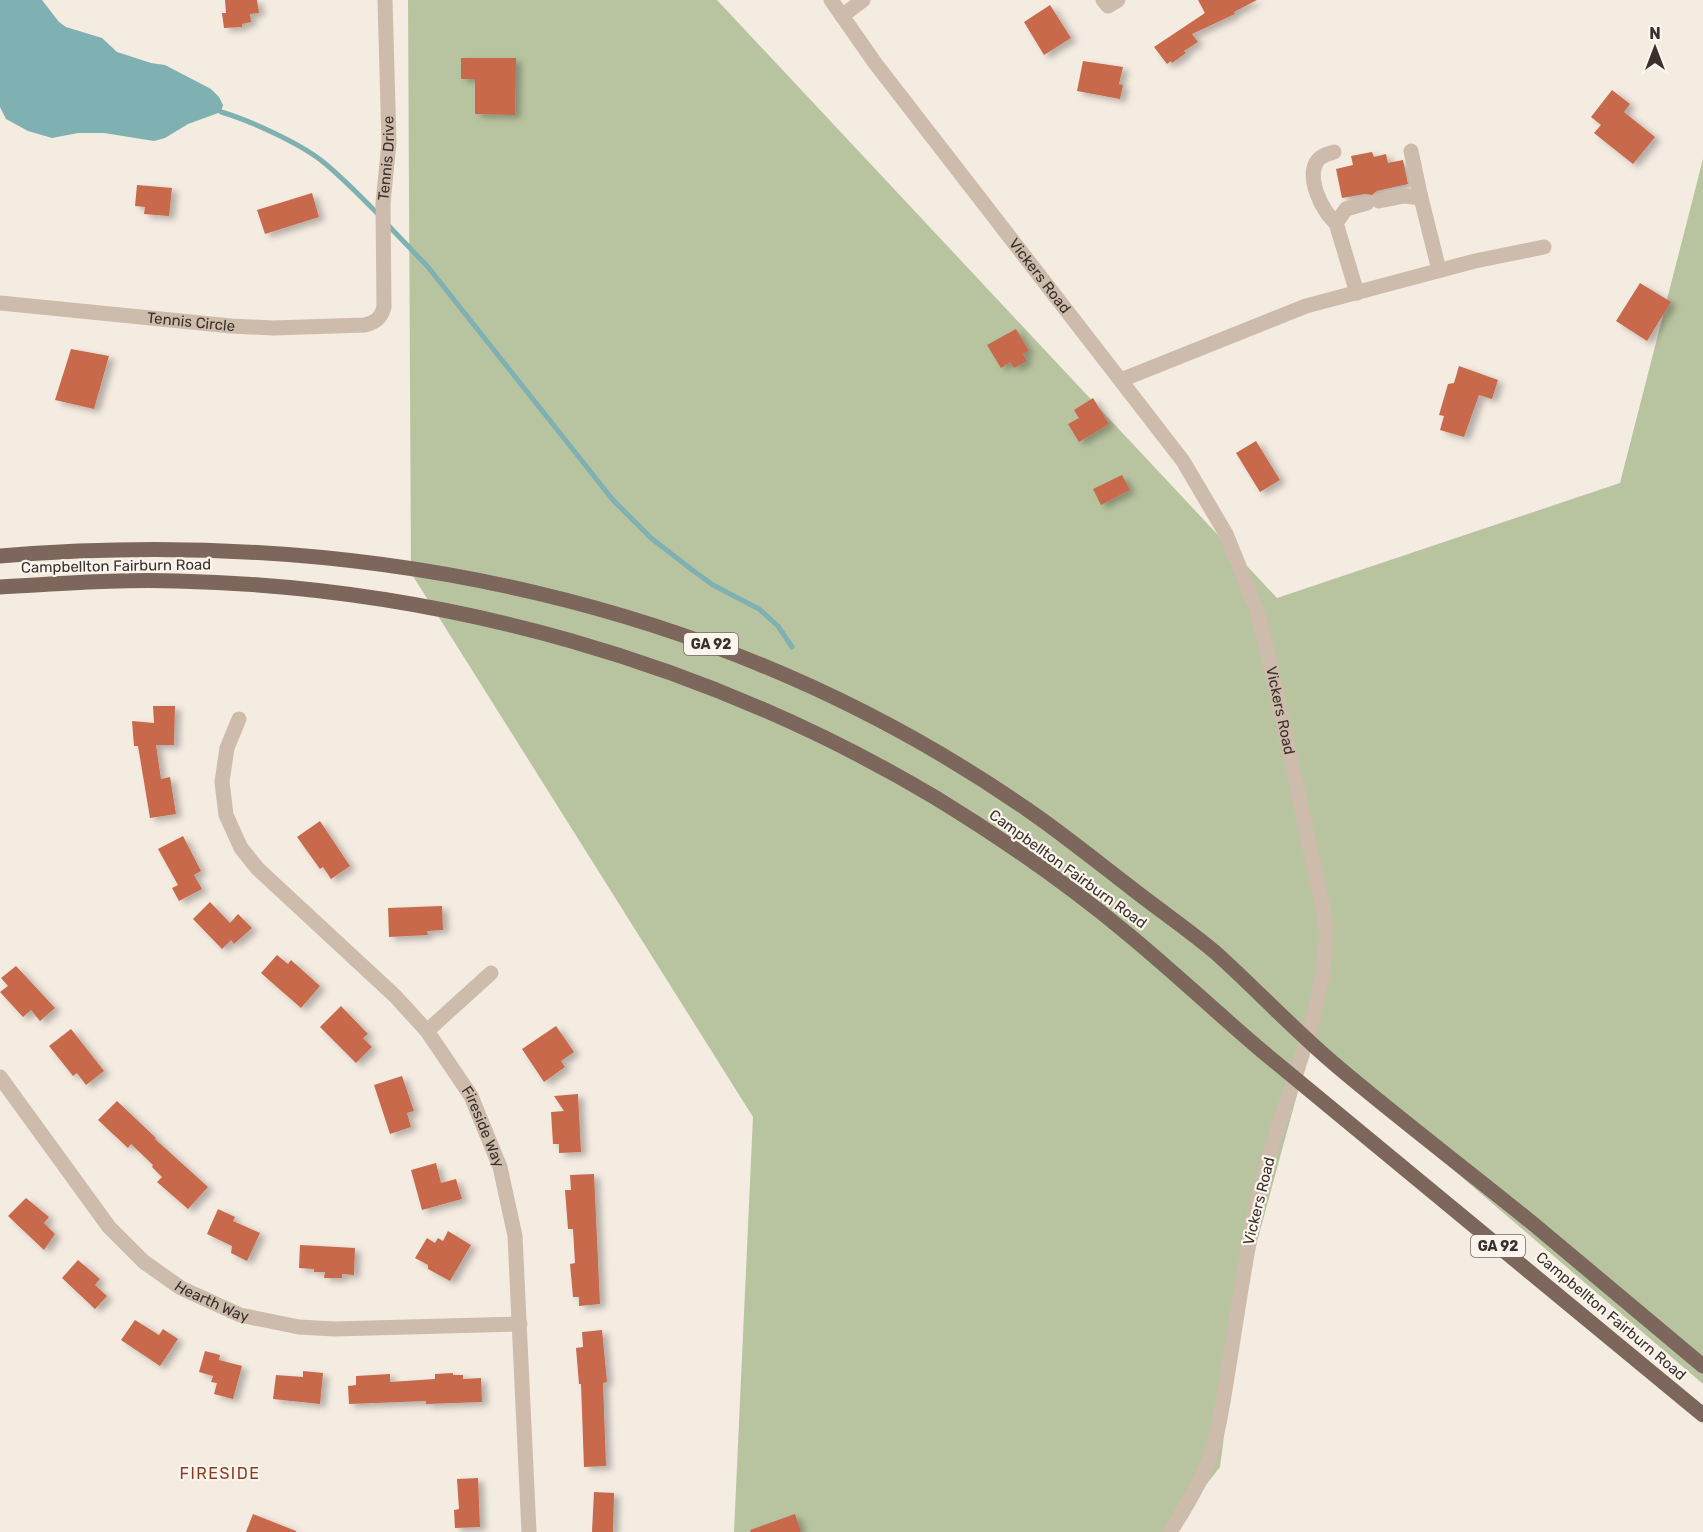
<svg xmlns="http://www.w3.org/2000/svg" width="1703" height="1532" viewBox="0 0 1703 1532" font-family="Rubik,sans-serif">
<defs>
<filter id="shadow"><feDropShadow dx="5.5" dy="3.5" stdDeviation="3" flood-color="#0004"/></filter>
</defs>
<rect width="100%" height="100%" fill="#f4ebe1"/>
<path fill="#b8c4a0" d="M408,0h309l560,598 343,-115 83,-324v1225l-393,-337 -68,250 -22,170 -51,65h-435l19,-415 -342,-544z"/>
<path fill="#7fb0b2" d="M0,0h42l17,22 7,5 36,11 15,14 34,11 14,2 46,24 8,8 4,8 -2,7 -33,12 -23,14 -11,3 -50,-8h-26l-26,5 -24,-7 -22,-12 -6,-12z"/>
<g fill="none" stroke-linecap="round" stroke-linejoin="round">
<g stroke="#7fb0b2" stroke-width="5">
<path d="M221,112c28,8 78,31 101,49 21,17 39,36 58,55"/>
<path d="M386,223l42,44 185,233 38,38 40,31 22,16 46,24 19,17 14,21"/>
</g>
</g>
<g fill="#c8694b" filter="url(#shadow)">
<path d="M225,0h32l2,13 -9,1 1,8 -9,2v3l-18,1 -2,-15h4z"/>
<path d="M1198,0h59l-23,12 1,2 -43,20 6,8 -14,9 2,2 -14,10 -1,-2 -4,3 -13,-17 51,-34z"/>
<path d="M1050,5l21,33 -27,17 -20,-33z"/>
<path d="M461,58h55l-1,57 -40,-1v-35h-14z"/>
<path d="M1083,61l40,6 -4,17 4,1 -3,14 -43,-8z"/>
<path d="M1612,90l18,14 -6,8 31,25 -22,27 -39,-31 7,-8 -10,-8z"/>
<path d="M1372,152l2,5 12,-3 2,9 15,-3 5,24 -31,7 -5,4 -7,-1 -23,4 -6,-29 17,-4 -2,-9z"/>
<path d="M137,185l35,3 -3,28 -25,-2 1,-7 -10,-1z"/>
<path d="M312,193l7,24 -54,17 -8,-24z"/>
<path d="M1640,283l31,19 -24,39 -31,-20z"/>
<path d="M1016,329l13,22 -6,3 4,7 -13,7 -4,-6 -9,6 -14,-23z"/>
<path d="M71,349l38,7 -15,53 -39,-9z"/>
<path d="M1459,366l39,14 -6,19 -13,-4 -15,42 -24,-7 4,-14 -5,-1 9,-31 6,-1z"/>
<path d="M1093,398l16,26 -30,18 -11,-18 11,-6 -5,-8z"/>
<path d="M1256,441l24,39 -20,12 -24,-39z"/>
<path d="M1122,475l8,15 -29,15 -8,-16z"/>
<path d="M153,706h22l-1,39h-18l5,34 9,-2 6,37 -26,4 -12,-72h-4l-2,-25 22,2z"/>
<path d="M320,821l30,45 -19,13 -8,-12 -3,2 -23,-32z"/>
<path d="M183,836l18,35 -7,4 8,14 -23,12 -7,-13 6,-3 -20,-36z"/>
<path d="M210,902l20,21 8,-9 14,14 -18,16 -3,-4 -9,9 -29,-30z"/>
<path d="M442,906l1,24 -16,1 1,4 -39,2 -1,-29z"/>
<path d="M277,955l11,9 3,-4 29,26 -19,22 -40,-35z"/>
<path d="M16,966l39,42 -15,13 -9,-11 -8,7 -23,-25 8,-6 -7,-8z"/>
<path d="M341,1006l27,28 -5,4 9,9 -16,16 -36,-36z"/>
<path d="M556,1026l18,26 -13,9 4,6 -21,15 -22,-33z"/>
<path d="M71,1029l33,42 -18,14 -9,-12 -4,3 -24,-30z"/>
<path d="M402,1076l12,35 -7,2 4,14 -21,7 -16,-49z"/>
<path d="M578,1094l3,58 -22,1v-9h-6l-2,-32 13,-1 -10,-15z"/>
<path d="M117,1101l39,37 -1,1 53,48 -20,22 -31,-27 5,-5 -10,-10 1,-2 -22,-21 -3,4 -30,-28z"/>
<path d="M436,1163l5,20 15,-4 6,20 -40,11 -11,-40z"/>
<path d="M594,1174l6,130 -21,2v-9h-6l-3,-33 5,-1 -2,-34h-5l-3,-39h6l-1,-15z"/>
<path d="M26,1198l23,19 -5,6 11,11 -11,16 -36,-34z"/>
<path d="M218,1209l17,8 -2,4 27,12 -13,28 -16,-8 1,-7 -25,-12z"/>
<path d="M448,1231l23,14 -21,36 -22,-12v-4l-13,-7 12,-20 8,5 3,-5 5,3z"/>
<path d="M300,1245l55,3 -1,27 -12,-1v4h-18l1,-6h-11v-3l-15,-1z"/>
<path d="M78,1260l22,19 -5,6 12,11 -12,13 -33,-31z"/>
<path d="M135,1320l24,15 4,-6 15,10 -18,27 -39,-26z"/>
<path d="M602,1330l5,52 -4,1 3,83 -22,1 -3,-83h-2l-3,-36 7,-1 -1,-15z"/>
<path d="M205,1351l15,4 -1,5 23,6 -9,33 -19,-5 3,-11 -6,-1 2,-6 -14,-4z"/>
<path d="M303,1371l20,2 -3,31 -47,-5 3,-24 27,2z"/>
<path d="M453,1373v2h10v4l18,-1 1,24 -56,2v-3l-77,3 -1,-18 8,-1v-9l34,-2v8l45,-3v-5z"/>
<path d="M478,1478l2,49 -25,1 -1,-18 5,-1 -2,-30z"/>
<path d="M594,1492l20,1 -1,39h-21z"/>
<path d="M253,1514l43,17v1h-50z"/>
<path d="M795,1514l6,18h-50l-1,-2z"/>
</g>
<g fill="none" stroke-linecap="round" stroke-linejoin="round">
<g stroke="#cdbbac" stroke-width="15">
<path id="s1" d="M831,0l44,63 308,398 43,73 30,74 13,50 54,250c1,10 4,22 3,32 -5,87 -46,166 -66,249 -13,56 -21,113 -30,170 -6,35 -10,72 -23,106 -10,24 -23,45 -37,67"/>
<path d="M1103,0l5,6 10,-6"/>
<path d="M842,16l21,-16"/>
<path d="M1411,151l10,47"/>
<path d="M1334,152c-6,2 -12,3 -16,8 -13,16 4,52 18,63"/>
<path d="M1379,201l25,-5 17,2 18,72"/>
<path d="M1357,293l-21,-70 10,-14 21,-6"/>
<path id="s2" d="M0,303l231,23 42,2 92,-3c11,-3 16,-7 19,-18l-1,-104 6,-60 -4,-143"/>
<path d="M1121,380l185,-74 169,-45 69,-14"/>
<path id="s3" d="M239,719l-12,29 -5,34 4,33 15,33 17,21 137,127 32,35 44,65 29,71 15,69 14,296"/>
<path d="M427,1031l64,-58"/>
<path id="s4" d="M0,1077l109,150 35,35 37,26 59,27 59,12 35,2 186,-5"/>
</g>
<g stroke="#7d675c" stroke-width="15">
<path d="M0,556c364,-30 725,44 1028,254 35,24 68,51 102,77 28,22 59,43 86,66 41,37 79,78 122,114 65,55 133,106 199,160 55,46 111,93 166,139"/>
<path d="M0,587c59,-3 118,-8 177,-6 266,6 531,81 759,217 67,41 132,86 193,137 45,37 88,78 133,116 147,122 294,243 441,364"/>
</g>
</g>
<g text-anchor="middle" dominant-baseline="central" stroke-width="4.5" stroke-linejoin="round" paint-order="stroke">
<g fill="#fbf5ee" stroke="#756b66" stroke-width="1.5">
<rect x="684" y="633" width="54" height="22" rx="4.5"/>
<rect x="1471" y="1235" width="54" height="22" rx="4.5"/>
</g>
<g font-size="14" font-weight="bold" fill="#3b302b">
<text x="711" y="644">GA 92</text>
<text x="1498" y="1246">GA 92</text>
</g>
<g font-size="15" fill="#3b302b" stroke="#fbf5ee">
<text stroke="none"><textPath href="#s2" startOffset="543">Tennis Drive</textPath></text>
<text stroke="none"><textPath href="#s1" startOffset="346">Vickers Road</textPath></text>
<text stroke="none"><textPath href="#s2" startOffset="192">Tennis Circle</textPath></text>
<text transform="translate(116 566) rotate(-1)">Campbellton Fairburn Road</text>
<text stroke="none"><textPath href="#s1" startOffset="850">Vickers Road</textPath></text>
<text transform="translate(1068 869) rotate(36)">Campbellton Fairburn Road</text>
<text stroke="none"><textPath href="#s3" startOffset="508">Fireside Way</textPath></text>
<text transform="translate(1259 1201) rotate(-76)">Vickers Road</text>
<text stroke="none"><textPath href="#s4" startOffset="314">Hearth Way</textPath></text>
<text transform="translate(1611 1316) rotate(40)">Campbellton Fairburn Road</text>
</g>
<g font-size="16" letter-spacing="1.5" fill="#8c3b22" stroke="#fbf5ee">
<text x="220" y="1473">FIRESIDE</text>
</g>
</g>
<g transform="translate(1655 48)" stroke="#fbf5ee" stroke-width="4.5" paint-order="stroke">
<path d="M0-4.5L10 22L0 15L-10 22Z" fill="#3b302b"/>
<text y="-9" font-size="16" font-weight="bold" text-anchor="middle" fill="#3b302b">N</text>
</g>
</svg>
